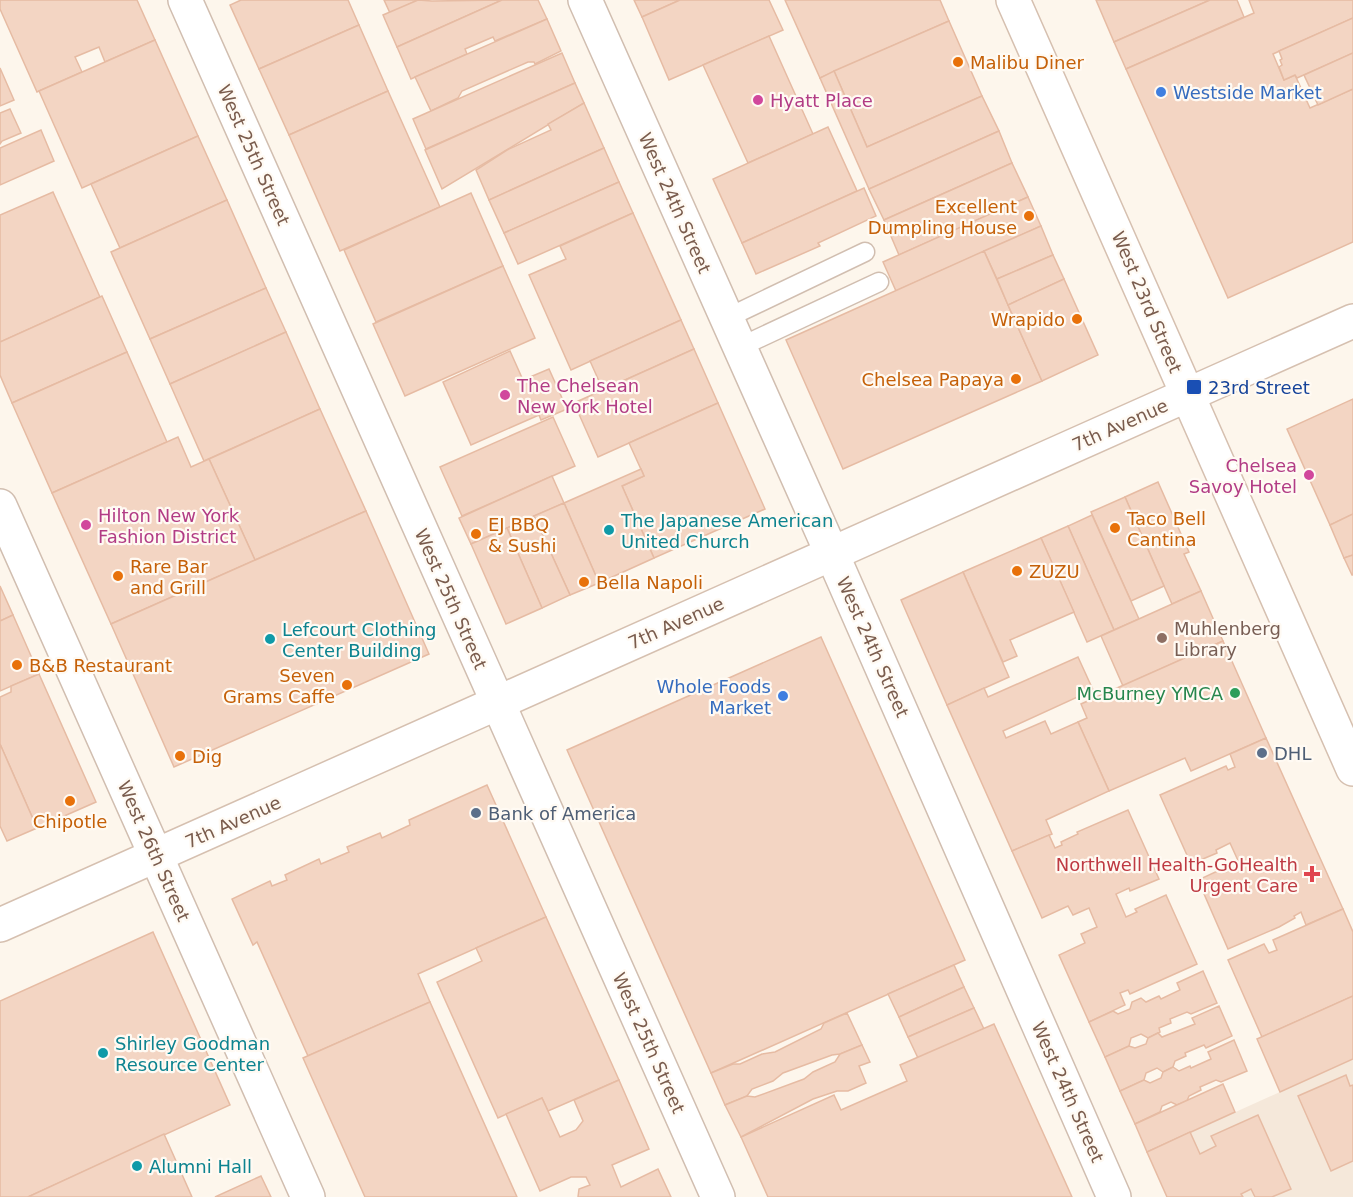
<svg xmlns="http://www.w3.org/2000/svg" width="1353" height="1197" viewBox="0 0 1353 1197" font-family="'DejaVu Sans',sans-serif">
<rect width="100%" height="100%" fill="#fdf6ec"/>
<path fill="#f5e8da" d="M1353,1059v138h-186l-20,-45z"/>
<g fill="#f3d5c3" stroke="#e6bba3" stroke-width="1.5">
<path d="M0,0h137l18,40 -50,22 -6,-15 -24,10 7,15 -45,20 -37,-83z"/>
<path d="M241,0h107l11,25 -100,44 -29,-64z"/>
<path d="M384,0h34l-28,13z"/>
<path d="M418,0l14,1 70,-1 -105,47 -14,-32z"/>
<path d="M502,0h36l9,19 -52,22 -2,-4 -28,12 2,5 -56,25 -14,-32z"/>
<path d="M634,0h46l-38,17z"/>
<path d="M680,0h89l14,30 -114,50 -27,-63z"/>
<path d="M785,0h155l9,21 -129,57z"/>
<path d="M1096,0h114l-96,42z"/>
<path d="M1210,0h27l7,17 -118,52 -12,-27z"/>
<path d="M1249,0h104v18l-80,36 11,26 11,-5 15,33 43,-19v153l-125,56 -102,-229 128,-56z"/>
<path d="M1353,18v35l-56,25 -2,-3 -11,5 -5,-13 3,-2 -2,-5 2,-1 -3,-8z"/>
<path d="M547,19l14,32 -26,13 -1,-2h-6l-66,29 -4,7 -27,13 -16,-34z"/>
<path d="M949,21l33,75 -115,51 -33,-76z"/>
<path d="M359,25l29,66 -99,44 -30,-66z"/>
<path d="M769,36l44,98 -65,29 -45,-98z"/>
<path d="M155,40l43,96 -116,52 -43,-97z"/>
<path d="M562,53l13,30 -149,66 -13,-30z"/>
<path d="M1353,53v36l-35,16 -14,-30z"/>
<path d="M0,68l14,32 -14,6z"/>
<path d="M834,71l33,76 115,-51 17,35 -130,58 -49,-111z"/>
<path d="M575,83l9,20 -142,86 -17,-39z"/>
<path d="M388,91l52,116 -100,44 -51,-116z"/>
<path d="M584,103l20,45 -115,52 -13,-30 31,-20 44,-20 -3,-6z"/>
<path d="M10,109l11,24 -19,8 -2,3v-31z"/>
<path d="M828,127l29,64 -115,52 -29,-64z"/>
<path d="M41,130l13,31 -54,24v-37z"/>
<path d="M999,131l13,32 -128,57 -15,-31z"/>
<path d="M198,136l29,64 -107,48 -29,-64z"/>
<path d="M604,148l15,34 -115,51 -15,-33z"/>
<path d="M1012,163l16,34 -129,58 -15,-35z"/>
<path d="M619,182l14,31 -115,51 -14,-31z"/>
<path d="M864,188l12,28 -58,27 2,3 -64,28 -14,-31z"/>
<path d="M53,192l47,105 -100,45v-127z"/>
<path d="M471,193l32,73 -127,56 -32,-72z"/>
<path d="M1028,197l13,29 -145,65 -13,-29z"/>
<path d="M227,200l39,88 -116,51 -39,-87z"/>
<path d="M633,213l48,107 -110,50 -42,-95 37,-16 -6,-13z"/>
<path d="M1041,226l12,29 -56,24 -13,-28z"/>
<path d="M984,251l58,130 -199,88 -57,-129z"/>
<path d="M1053,255l11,24 -56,26 -11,-26z"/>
<path d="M503,266l32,72 -130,58 -32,-72z"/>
<path d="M1064,279l34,76 -56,26 -34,-76z"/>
<path d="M266,288l20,44 -116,52 -20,-45z"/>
<path d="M102,296l25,56 -115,51 -12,-28v-33z"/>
<path d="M681,320l13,29 -91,41 -13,-29z"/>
<path d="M286,332l34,77 -116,52 -34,-77z"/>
<path d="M694,349l24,54 -120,54 -24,-54z"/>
<path d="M510,351l13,29 26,-11 18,40 -26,11 -2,-5 -68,30 -28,-63z"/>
<path d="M127,352l40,90 -115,51 -40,-90z"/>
<path d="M1353,399v115l-23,11 -43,-96z"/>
<path d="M718,403l47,106 -111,49 -32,-72 22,-10 -15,-33z"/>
<path d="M320,409l46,102 -111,49 -46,-101z"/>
<path d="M553,417l22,49 -113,50 -22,-49z"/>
<path d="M178,437l13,30 18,-8 46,101 -144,64 -59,-131z"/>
<path d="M641,469l3,7 -22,10 32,72 -55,25 -35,-80z"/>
<path d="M552,476l12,27 -93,41 -12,-26z"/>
<path d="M1158,482l31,70 -5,2 17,37 -29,13 -47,-107z"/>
<path d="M1125,497l39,89 -33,15 -40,-89z"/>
<path d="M564,503l35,80 -29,12 -36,-79z"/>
<path d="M366,511l63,143 -255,113 -63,-143z"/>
<path d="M1353,514v41l-9,3 -14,-33z"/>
<path d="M1092,515l47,104 -25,11 -46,-104z"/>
<path d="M534,516l36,79 -28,13 -35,-80z"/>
<path d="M1068,526l46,104 -27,12 -46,-104z"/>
<path d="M507,528l35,80 -36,16 -35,-80z"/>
<path d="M1041,538l33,74 -64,28 7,16 -14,6 -40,-90z"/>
<path d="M1353,555v20h-1l-8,-17z"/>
<path d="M963,572l46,105 -62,28 -46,-105z"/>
<path d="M0,586l13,29 -13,6z"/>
<path d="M1201,591l22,50 -100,45 -22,-50z"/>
<path d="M13,615l26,59 -39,17v-70z"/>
<path d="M821,637l144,323 -254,113 -144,-323z"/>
<path d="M1223,641l43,97 -75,33 -6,-13 -76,33 -31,-69 9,-4 -6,-14z"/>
<path d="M1078,657l15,33 -90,41 3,7 39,-17 6,13 27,-12 31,69 -63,29 6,14 -40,17 -65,-146 37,-17 4,9z"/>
<path d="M39,674l57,128 -59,26 -37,-84v-47l11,-5v-6z"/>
<path d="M1266,738l77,171 -37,16 -5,-13 -7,4 1,2 -16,9 -51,22 -30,-69 26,-12 2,4 14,-7 -10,-22 -14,7 1,3 -26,11 -31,-69 66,-29 2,4 7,-3 -5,-13z"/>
<path d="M0,744l37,84 -30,13 -7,-15z"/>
<path d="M487,785l59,132 -128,57 12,28 -122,54 -51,-114 -4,3 -21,-46 38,-18 2,5 15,-6 -2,-5 34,-16 2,5 28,-12 -2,-5 33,-14 2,5 28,-13 -1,-5z"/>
<path d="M1128,810l31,69 -29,12 -1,-3 -13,6 10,23 11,-5 -2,-3 31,-14 31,69 -67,30 -2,-4 -8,3 5,12 -36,17 -30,-67 26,-12 -4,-9 16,-7 -8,-19 -16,7 -5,-9 -26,12 -30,-67 37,-16 6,13 7,-3 -1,-3 17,-8 -1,-2z"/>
<path d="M1343,909l10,23v64l-91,41 -34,-77 36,-16 5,9 8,-3 -4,-10z"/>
<path d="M546,917l73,163 -71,31 -6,-13 -44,20 -61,-136 45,-21 -6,-13z"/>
<path d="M153,932l77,173 -202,92h-28v-196z"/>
<path d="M954,965l10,22 -65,30 -11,-23z"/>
<path d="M1203,971l14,32 -26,11 -4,-2 -17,7 1,4 -12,5 1,4 -12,6 -7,-4 -10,4 -2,8 -24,11 -16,-35 24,-11 5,3 12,-5 2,-7 9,-4 5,4 13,-6 2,3 19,-9 -3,-7z"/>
<path d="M964,987l10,21 -66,29 -9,-20z"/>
<path d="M1353,996v63l-73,33 -23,-53z"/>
<path d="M430,1002l87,195h-152l-62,-139z"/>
<path d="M1219,1006l13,30 -26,12 -2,-3 -19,8 1,3 -11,5 -2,6 -10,5 -6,-4 -11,5 -2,7 -24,11 -15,-34 24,-11 6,2 11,-4 2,-6 10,-5 4,4 33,-13 -3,-6z"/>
<path d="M974,1008l10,21 -66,29 -10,-21z"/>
<path d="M847,1013l15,32 -22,9 -8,1 -49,18 -10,8 -21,8 -5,7 -22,9 -14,-32 22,-9h7l22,-10 13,-2 46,-23 3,-6z"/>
<path d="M994,1024l78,173h-304l-27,-60 93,-42 7,15 66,-29 -7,-16z"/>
<path d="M1234,1040l13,31 -26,11 -5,-2 -16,7 1,3 -12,6 -2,5 -10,4 -6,-3 -9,4 -2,6 -25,12 -15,-33 24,-11 6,3 11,-5 2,-6 10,-5 6,4 11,-5 1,2 20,-9 -3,-7z"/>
<path d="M862,1045l8,17 -11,4 7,17 -18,8h-11l-24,8 -72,38 -16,-32 22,-9 8,1 49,-18 9,-7 22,-10 5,-8z"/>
<path d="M1346,1075l4,11 3,-1v76l-22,10 -33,-75z"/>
<path d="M619,1080l30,69 -37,16 9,22 37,-18 13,28h-93l1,-8 11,-4 -4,-8h-15l-31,14 -34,-77 36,-16 18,39 16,-7 7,-9 -9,-21z"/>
<path d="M1223,1084l12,28 -88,40 -12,-28z"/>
<path d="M1258,1115l33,74 -19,8h-17l-4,-8 -10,5 2,3h-76l-20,-45 43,-20 10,22 16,-8 -5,-10z"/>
<path d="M164,1134l28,63h-164z"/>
<path d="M261,1176l10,21h-56z"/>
</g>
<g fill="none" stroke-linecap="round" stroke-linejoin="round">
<g stroke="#d1beb0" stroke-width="21">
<g id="service">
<path d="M727,318l138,-66"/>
<path d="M740,347l139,-65"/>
</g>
</g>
<g stroke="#d1beb0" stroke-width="36">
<g id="minor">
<path d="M185,0l533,1197"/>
<path d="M585,0l247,554 282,643"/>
<path d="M0,506l308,691"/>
</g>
</g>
<g stroke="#d6c0b0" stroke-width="36">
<g id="secondary">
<path d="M1013,0l340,769"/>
<path d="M0,925l1353,-604"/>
</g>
</g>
<use href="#service" stroke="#fff" stroke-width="18"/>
<use href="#minor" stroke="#fff" stroke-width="33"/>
<use href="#secondary" stroke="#fff" stroke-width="33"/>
</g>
<g fill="#e8710a" stroke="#fffaf3" stroke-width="2">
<circle cx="958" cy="62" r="6"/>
<circle cx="1029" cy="216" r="6"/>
<circle cx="1077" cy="319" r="6"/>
<circle cx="1016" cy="379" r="6"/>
<circle cx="1115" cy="528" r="6"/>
<circle cx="476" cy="534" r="6"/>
<circle cx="1017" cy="571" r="6"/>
<circle cx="118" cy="576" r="6"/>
<circle cx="584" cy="582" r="6"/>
<circle cx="17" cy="665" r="6"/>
<circle cx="347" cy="685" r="6"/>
<circle cx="180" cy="756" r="6"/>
<circle cx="70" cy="801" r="6"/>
</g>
<g fill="#3f7fe0" stroke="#fffaf3" stroke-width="2">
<circle cx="1161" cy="92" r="6"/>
<circle cx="783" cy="696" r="6"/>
</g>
<g fill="#d1479c" stroke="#fffaf3" stroke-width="2">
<circle cx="758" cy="100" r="6"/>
<circle cx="505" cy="395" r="6"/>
<circle cx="1309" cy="475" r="6"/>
<circle cx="86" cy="525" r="6"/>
</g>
<rect fill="#1a4fb4" stroke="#fffaf3" stroke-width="2" x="1186" y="379" width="16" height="16" rx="3"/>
<g fill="#0f9aa8" stroke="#fffaf3" stroke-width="2">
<circle cx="609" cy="530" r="6"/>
<circle cx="270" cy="639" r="6"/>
<circle cx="103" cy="1053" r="6"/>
<circle cx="137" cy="1166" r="6"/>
</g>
<circle fill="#8d6e63" stroke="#fffaf3" stroke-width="2" cx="1162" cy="638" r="6"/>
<circle fill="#2e9e5b" stroke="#fffaf3" stroke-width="2" cx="1235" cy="693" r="6"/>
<g fill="#5c6f8a" stroke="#fffaf3" stroke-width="2">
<circle cx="1262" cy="753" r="6"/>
<circle cx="476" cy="813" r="6"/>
</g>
<path fill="#e0444e" stroke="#fffaf3" stroke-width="2" d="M1309 865h6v6h6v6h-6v6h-6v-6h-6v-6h6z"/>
<g text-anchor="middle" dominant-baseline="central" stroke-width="4.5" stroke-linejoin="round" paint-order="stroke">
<g font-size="18" fill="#c56008" stroke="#fffaf3" text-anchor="start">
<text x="970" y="62">Malibu Diner</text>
<text x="1017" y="206" text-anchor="end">Excellent<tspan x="1017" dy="21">Dumpling House</tspan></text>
<text x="1065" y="319" text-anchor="end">Wrapido</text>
<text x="1004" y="379" text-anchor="end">Chelsea Papaya</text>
<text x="1127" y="518">Taco Bell<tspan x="1127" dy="21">Cantina</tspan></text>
<text x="488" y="524">EJ BBQ<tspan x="488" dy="21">&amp; Sushi</tspan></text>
<text x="130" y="566">Rare Bar<tspan x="130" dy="21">and Grill</tspan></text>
<text x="1029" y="571">ZUZU</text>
<text x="596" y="582">Bella Napoli</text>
<text x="29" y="665">B&amp;B Restaurant</text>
<text x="335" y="675" text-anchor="end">Seven<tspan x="335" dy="21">Grams Caffe</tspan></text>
<text x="192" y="756">Dig</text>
<text x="70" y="821" text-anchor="middle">Chipotle</text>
</g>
<g font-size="18" fill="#366cbe" stroke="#fffaf3" text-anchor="start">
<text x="1173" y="92">Westside Market</text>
<text x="771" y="686" text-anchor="end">Whole Foods<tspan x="771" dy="21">Market</tspan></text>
</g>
<g font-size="18" fill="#b23c85" stroke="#fffaf3" text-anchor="start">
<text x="770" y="100">Hyatt Place</text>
<text x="517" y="385">The Chelsean<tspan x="517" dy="21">New York Hotel</tspan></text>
<text x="1297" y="465" text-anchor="end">Chelsea<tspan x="1297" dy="21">Savoy Hotel</tspan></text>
<text x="98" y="515">Hilton New York<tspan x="98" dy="21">Fashion District</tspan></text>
</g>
<g font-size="18" fill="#7a5c4d" stroke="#fffaf3">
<text transform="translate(254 155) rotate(66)">West 25th Street</text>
<text transform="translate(675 203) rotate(66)">West 24th Street</text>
<text transform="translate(1147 302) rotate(67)">West 23rd Street</text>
<text transform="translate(1120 425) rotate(-24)">7th Avenue</text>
<text transform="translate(451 599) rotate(66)">West 25th Street</text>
<text transform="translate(676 623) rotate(-24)">7th Avenue</text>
<text transform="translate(873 647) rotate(66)">West 24th Street</text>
<text transform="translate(233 822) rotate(-24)">7th Avenue</text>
<text transform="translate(154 851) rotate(66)">West 26th Street</text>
<text transform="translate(649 1043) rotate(66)">West 25th Street</text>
<text transform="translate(1068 1092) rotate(66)">West 24th Street</text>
</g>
<g font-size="18" fill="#164399" stroke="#fffaf3" text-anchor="start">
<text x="1208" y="387">23rd Street</text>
</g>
<g font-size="18" fill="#0d838f" stroke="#fffaf3" text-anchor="start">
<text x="621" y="520">The Japanese American<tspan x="621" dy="21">United Church</tspan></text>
<text x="282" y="629">Lefcourt Clothing<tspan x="282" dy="21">Center Building</tspan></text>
<text x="115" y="1043">Shirley Goodman<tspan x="115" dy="21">Resource Center</tspan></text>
<text x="149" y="1166">Alumni Hall</text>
</g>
<g font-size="18" fill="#785e54" stroke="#fffaf3" text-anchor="start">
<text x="1174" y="628">Muhlenberg<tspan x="1174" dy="21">Library</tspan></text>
</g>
<g font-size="18" fill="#27864d" stroke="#fffaf3" text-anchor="end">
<text x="1223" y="693">McBurney YMCA</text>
</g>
<g font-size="18" fill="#4e5e75" stroke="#fffaf3" text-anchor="start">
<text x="1274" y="753">DHL</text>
<text x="488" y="813">Bank of America</text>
</g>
<g font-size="18" fill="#be3a42" stroke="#fffaf3" text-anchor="end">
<text x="1298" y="864">Northwell Health-GoHealth<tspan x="1298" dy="21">Urgent Care</tspan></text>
</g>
</g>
</svg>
